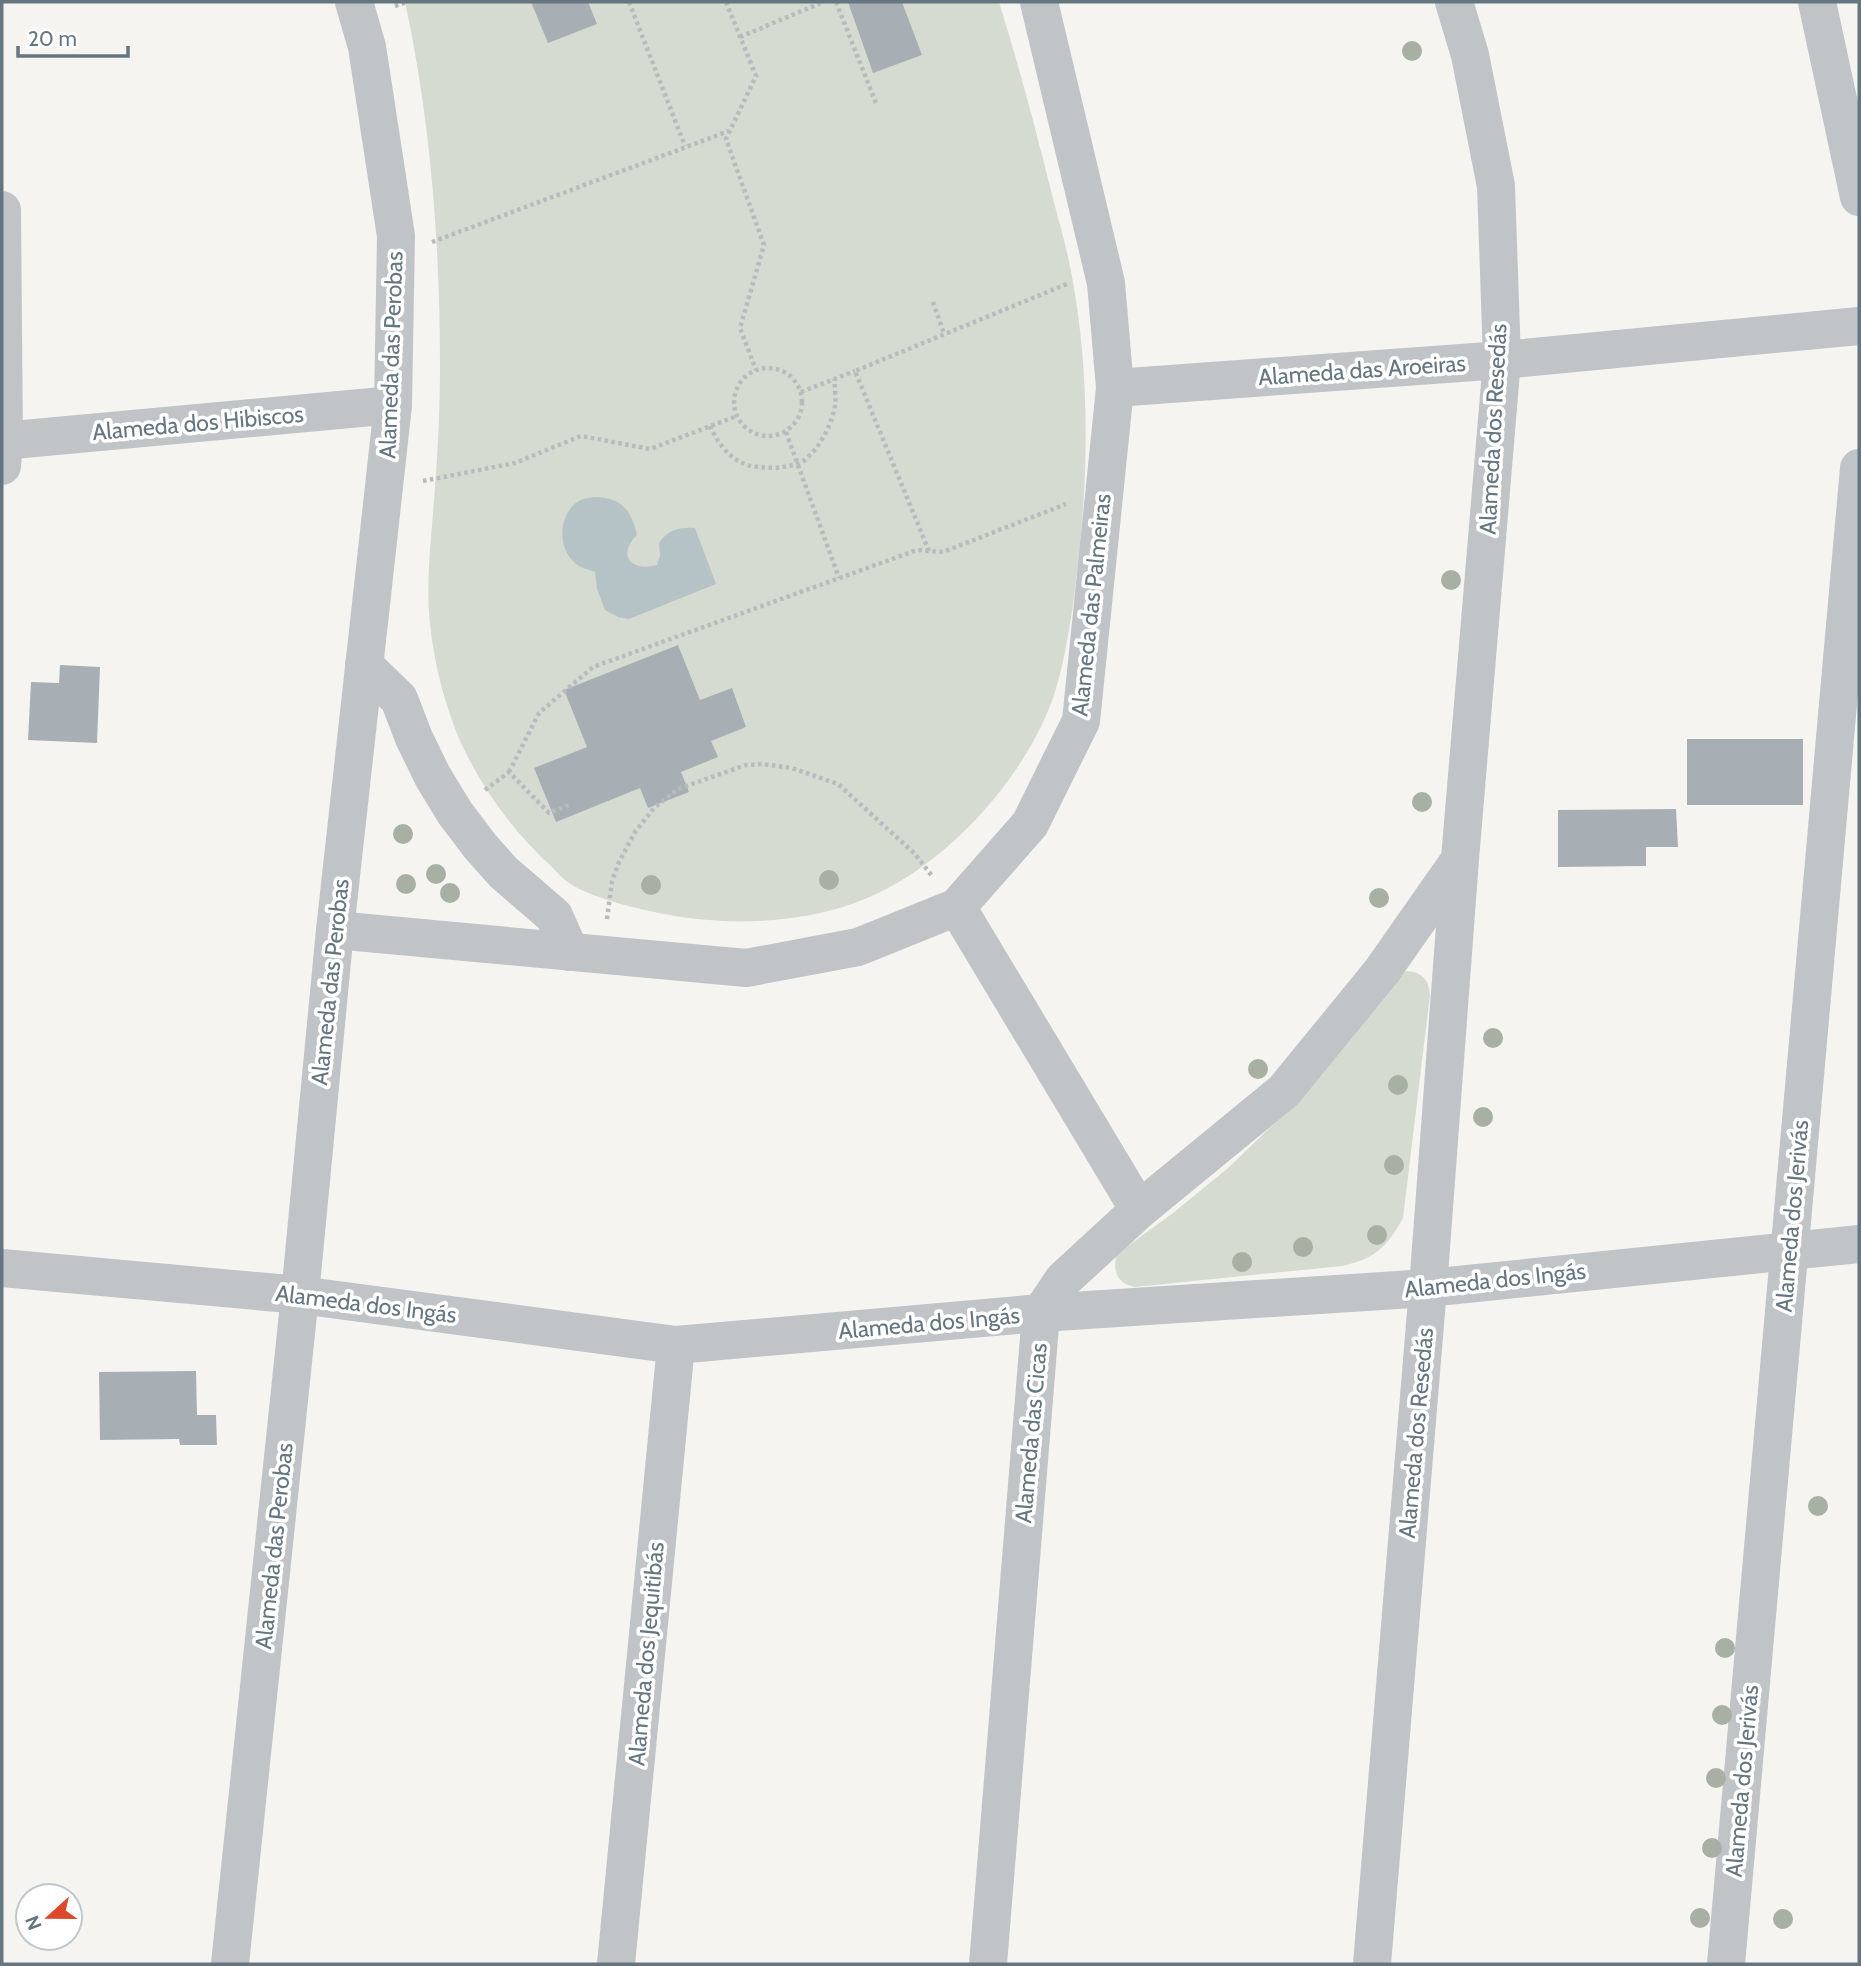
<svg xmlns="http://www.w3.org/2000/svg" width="1861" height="1966" viewBox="0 0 1861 1966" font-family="Cabin,sans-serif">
<rect width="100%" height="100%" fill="#f5f4f1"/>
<g fill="#d6dbd2">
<path d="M405,2h594c20,64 37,128 53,193 7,26 14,51 19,76 19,99 18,202 6,301 -4,37 -11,85 -22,120 -28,87 -116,183 -203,212 -59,20 -126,22 -188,10 -26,-5 -73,-16 -95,-31 -6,-4 -11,-10 -16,-15 -39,-35 -70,-78 -92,-125 -16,-37 -27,-79 -31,-119 -4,-37 0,-74 3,-111 4,-48 7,-97 7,-145 0,-122 -9,-246 -35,-366z"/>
<path d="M1407,971c15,1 22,9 23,24l-27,223c-16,29 -28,41 -61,48l-207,21c-18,-3 -23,-17 -18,-33l56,-41 55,-45 51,-49 120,-145z"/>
</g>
<path fill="#b6c3c6" d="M593,497c28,0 38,12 44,38 -21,21 -5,37 20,30l3,-10 -1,-12c10,-14 20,-16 36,-15l21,56 -87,35 -11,-2 -13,-7 -8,-21 -2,-17c-4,-2 -11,-3 -16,-6 -22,-14 -22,-48 -2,-64 4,-3 11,-4 16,-5z"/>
<g fill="#a7afb4">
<path d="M531,2h57l9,22 -49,19z"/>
<path d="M848,2h54l20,53 -49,18z"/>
<path d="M678,645l22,55 32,-12 14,39 -35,14 7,16 -37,15 8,20 -41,16 -8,-20 -84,34 -22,-54 53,-21 -23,-57z"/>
<path d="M60,665l40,2 -3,76 -69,-3 3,-58 28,1z"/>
<rect x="1687" y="739" width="116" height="66"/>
<path d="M1676,809l2,38h-32v19l-88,1v-57z"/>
<path d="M196,1371l1,44h19l1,30h-37l-1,-6 -79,1 -1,-68z"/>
</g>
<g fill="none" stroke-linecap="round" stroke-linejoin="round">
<g stroke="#b8bbbd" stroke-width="4.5" stroke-dasharray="3.5 3.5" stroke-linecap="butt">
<path d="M629,2l56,144"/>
<path d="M726,2l30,74 -30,63 38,106 -24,83 16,42"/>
<path d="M836,2l40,101"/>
<path d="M395,6l12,-4"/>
<path d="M740,37l83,-35"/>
<path d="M432,242l297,-111"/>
<path d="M933,302l11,32"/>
<circle cx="768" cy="402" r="34"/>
<path d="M801,392l54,-21"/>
<path d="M710,426c7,15 17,30 32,37 15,7 50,7 64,-4 14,-12 26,-35 29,-53 1,-8 0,-18 -1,-27"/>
<path d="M786,432l53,146"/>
<path d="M423,481l92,-18 66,-27 69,13 87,-33"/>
<path d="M929,551l-74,-180 212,-87"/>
<path d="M509,772l30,-59 54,-46 324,-117 26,2 123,-48"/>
<path d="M485,790l24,-18 40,41 20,-8"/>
<path d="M607,919l5,-38 7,-19 16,-30 19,-24 24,-19 68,-24 17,-1 29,4 46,16 76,69 18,23"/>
</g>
<g stroke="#c0c4c7" stroke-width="38">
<path d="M1817,2l42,195"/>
<path d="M2,210l2,231 -2,25"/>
<path d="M1115,388l387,-28 357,-34"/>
<path d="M2,441l391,-36"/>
<path d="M364,665l35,34 15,39 19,39 22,36 25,33 23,26 51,44 16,36"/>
<path d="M957,907l182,303"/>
<path d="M335,930l411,38 112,-21 99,-40 73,-83 51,-103 34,-333 -9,-105 -67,-281"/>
<path d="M2,1268l298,27 376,50 365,-32 387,-25 431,-44"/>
<path d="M230,1964l70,-669 35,-365 58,-525 3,-169 -29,-189 -13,-45"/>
<path d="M616,1964l60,-619"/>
<path d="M988,1964l53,-651 22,-33 76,-70 145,-119 98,-120 77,-110"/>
<path d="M1372,1964l56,-676 32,-429 42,-499 -6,-174 -26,-131 -16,-53"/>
<path d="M1726,1964l133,-1496"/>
</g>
</g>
<g fill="#a8b0a3">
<circle cx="1412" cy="51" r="10"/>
<circle cx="1451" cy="580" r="10"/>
<circle cx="1422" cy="802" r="10"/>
<circle cx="403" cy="834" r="10"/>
<circle cx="436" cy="874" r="10"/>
<circle cx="829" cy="880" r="10"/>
<circle cx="406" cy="884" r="10"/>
<circle cx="651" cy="885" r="10"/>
<circle cx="450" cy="893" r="10"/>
<circle cx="1379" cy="898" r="10"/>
<circle cx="1493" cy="1038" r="10"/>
<circle cx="1258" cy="1069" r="10"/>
<circle cx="1398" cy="1085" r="10"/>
<circle cx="1483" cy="1117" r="10"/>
<circle cx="1394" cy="1165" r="10"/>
<circle cx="1377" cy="1235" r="10"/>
<circle cx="1303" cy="1247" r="10"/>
<circle cx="1242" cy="1262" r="10"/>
<circle cx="1818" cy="1506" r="10"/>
<circle cx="1725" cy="1648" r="10"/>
<circle cx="1722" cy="1715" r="10"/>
<circle cx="1716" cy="1778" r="10"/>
<circle cx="1712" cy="1848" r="10"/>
<circle cx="1700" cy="1918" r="10"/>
<circle cx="1783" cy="1919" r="10"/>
</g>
<g text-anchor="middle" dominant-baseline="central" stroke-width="7" stroke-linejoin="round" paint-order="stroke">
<g font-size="23" fill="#657681" stroke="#fff">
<text transform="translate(391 355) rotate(-88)">Alameda das Perobas</text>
<text transform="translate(1362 370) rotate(-4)">Alameda das Aroeiras</text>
<text transform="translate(198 423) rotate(-5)">Alameda dos Hibiscos</text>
<text transform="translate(1493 429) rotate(-87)">Alameda dos Resedás</text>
<text transform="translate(1091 605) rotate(-84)">Alameda das Palmeiras</text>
<text transform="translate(330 982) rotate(-84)">Alameda das Perobas</text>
<text transform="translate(1792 1216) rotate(-85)">Alameda dos Jerivás</text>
<text transform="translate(1495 1280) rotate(-6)">Alameda dos Ingás</text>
<text transform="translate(366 1304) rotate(7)">Alameda dos Ingás</text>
<text transform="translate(929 1323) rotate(-5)">Alameda dos Ingás</text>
<text transform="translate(1031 1433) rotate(-85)">Alameda das Cicas</text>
<text transform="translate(1416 1433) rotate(-85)">Alameda dos Resedás</text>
<text transform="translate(274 1546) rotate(-84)">Alameda das Perobas</text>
<text transform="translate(646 1654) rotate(-85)">Alameda dos Jequitibás</text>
<text transform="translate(1742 1781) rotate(-85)">Alameda dos Jerivás</text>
</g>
</g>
<rect width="1861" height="1966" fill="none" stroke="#657681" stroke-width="7"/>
<g transform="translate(49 1917) rotate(249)"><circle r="33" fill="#ffffff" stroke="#c1c8cd" stroke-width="2"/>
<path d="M0-5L12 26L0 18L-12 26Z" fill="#dc482a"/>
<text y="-10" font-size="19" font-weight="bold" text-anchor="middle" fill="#657681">N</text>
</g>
<path d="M18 46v10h110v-10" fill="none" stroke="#657681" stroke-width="3.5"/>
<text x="28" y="46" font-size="21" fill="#657681" stroke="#ffffff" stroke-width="5" paint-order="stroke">20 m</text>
</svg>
